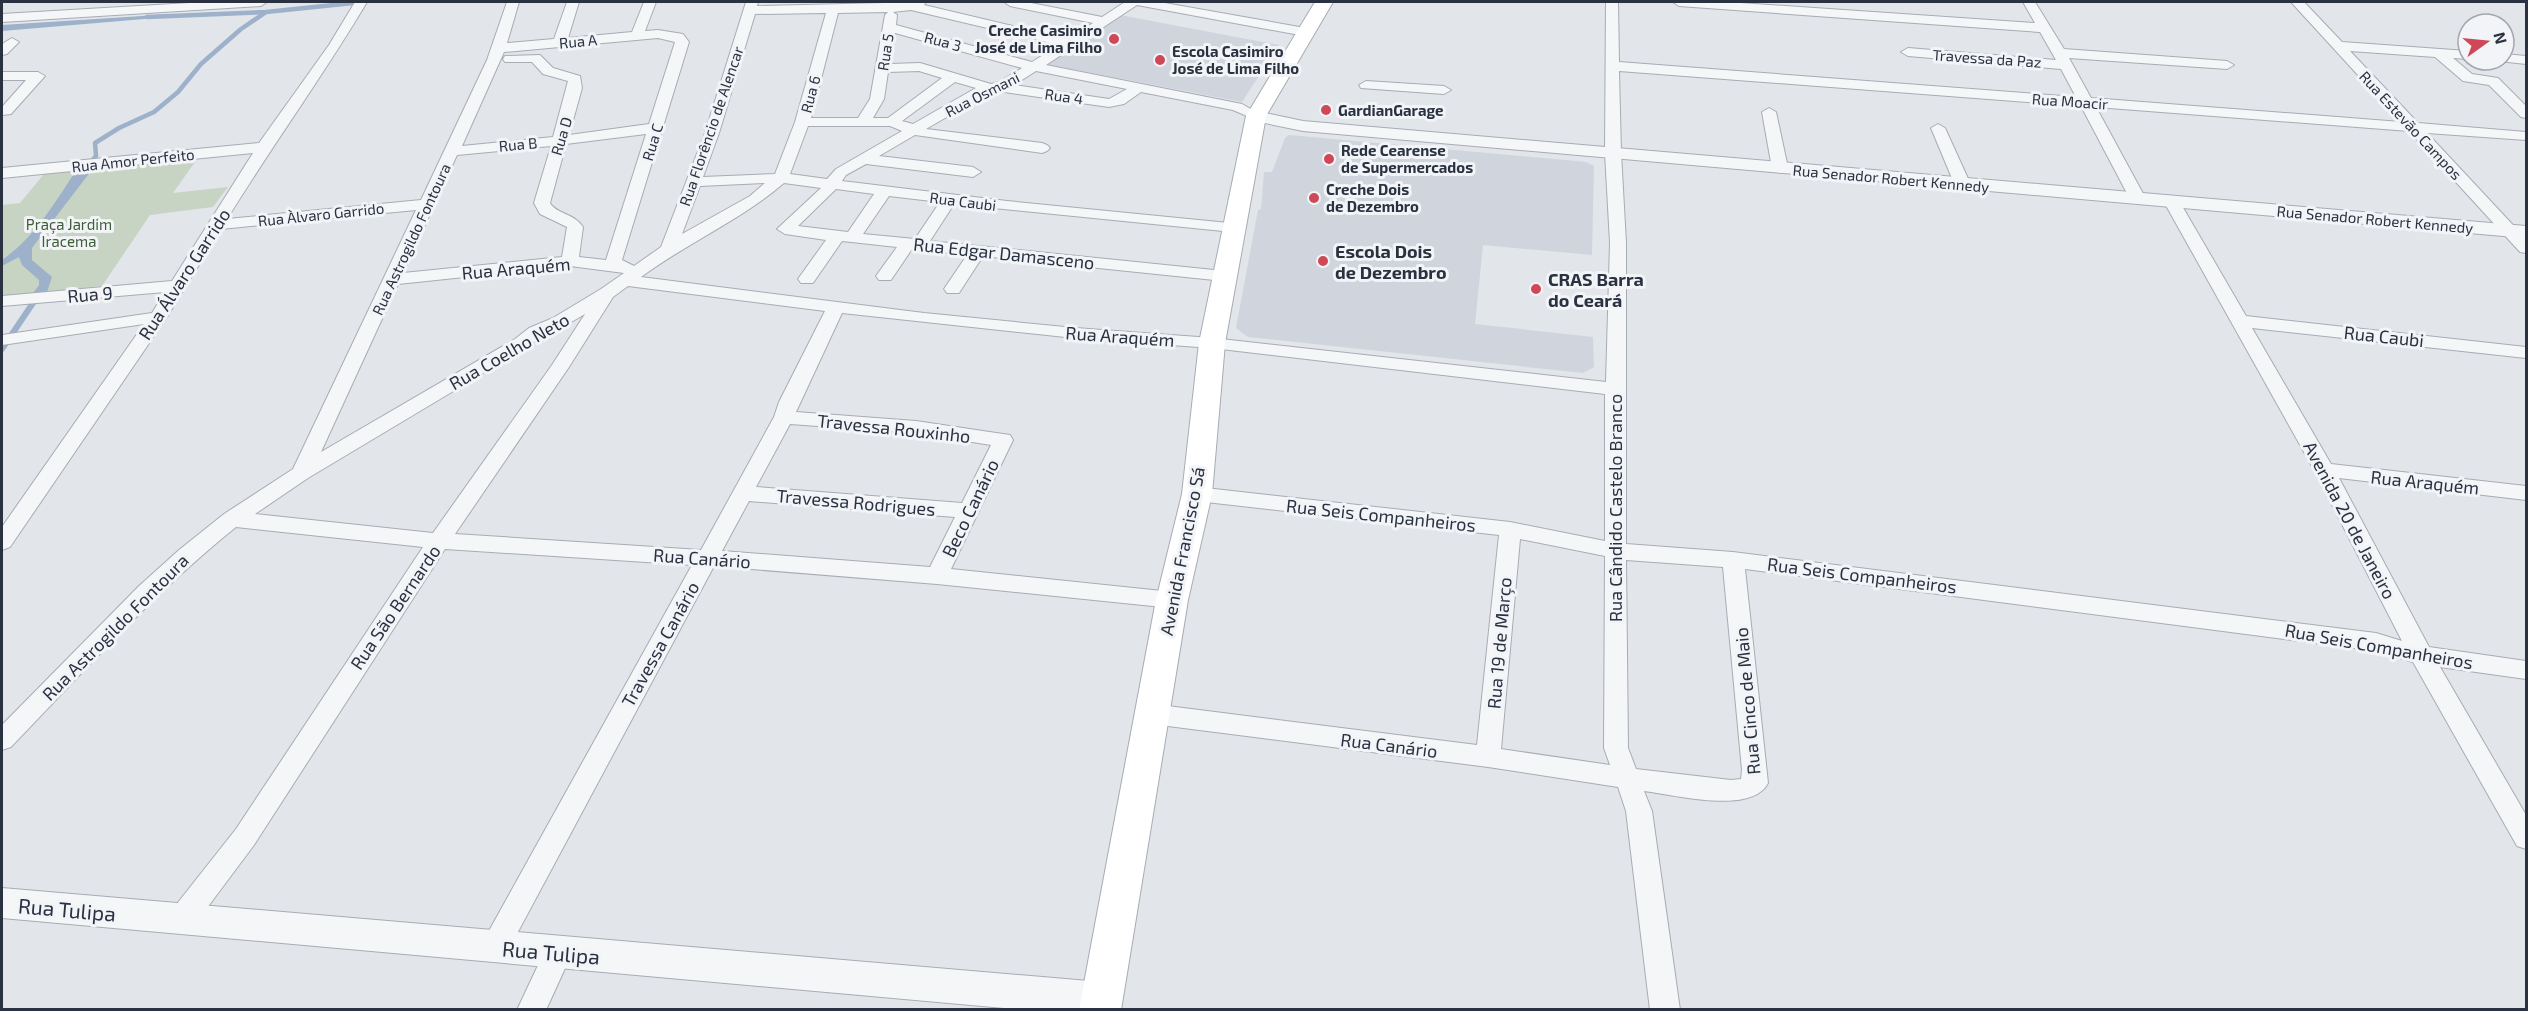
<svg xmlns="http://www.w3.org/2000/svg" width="2528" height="1011" viewBox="0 0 2528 1011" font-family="'Exo 2',sans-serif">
<rect width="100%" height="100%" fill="#e2e5ea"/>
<g fill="#d0d4dc">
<path d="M1120,15l159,30 -37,57 -196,-38z"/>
<path d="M1289,135l297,27 8,4 -2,89 -109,-10 -8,79 118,13 1,30 -11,6 -335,-36 -12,-9 22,-118 3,-1 3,-37h8l13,-34z"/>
</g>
<path fill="#c7d4c3" d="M197,159l-24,34 55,-6 -15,20 -63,8 -48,71 -100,11v-92l18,-2 24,-29z"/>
<g fill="#9db1ca">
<path d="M158,15l-2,3 -154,13v-6z"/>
<path d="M91,171l-59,77v12l20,17 -6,18 -15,1 8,-11v-5l-17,-15 -3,-8 -17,9v-6c31,-21 53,-57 73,-88z"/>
</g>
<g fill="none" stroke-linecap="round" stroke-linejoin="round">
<g stroke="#9db1ca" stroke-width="4.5">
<path d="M147,17l119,-5 97,-10"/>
<path d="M79,177l17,-21 -1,-13 24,-15 35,-16 24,-20 23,-28 40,-35 25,-17"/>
</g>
<path stroke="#9db1ca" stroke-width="6" d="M2,349l35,-52"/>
<g stroke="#a7acb4" stroke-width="2">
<g id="minor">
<path d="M207,2h60l-6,4 -259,16v-8z"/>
<path d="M355,2h12c-44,74 -95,144 -140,217l194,-19 66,-140 20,-58h12l-12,41 47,-4 13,-37h12l-11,36 64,-6 12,-30h12l-11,29 13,-1 25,4 6,8 -67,218 12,6 27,-19 44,-114 41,-131h12l-1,4 169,-4 -2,3 144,34 25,-16 -83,-17 -6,-4h22l76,15 23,-15h34l146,26 7,4 -7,4 -168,-31 -91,60 196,39 21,12 -2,3 -5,1 -23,-10 -92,-18 -17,12 -15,3 -112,-16 -9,2 -62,36 116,14 5,2 3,3 -3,3 -5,2 -127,-18 -36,21 94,11 8,5 -8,5 -107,-13 -20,11 -4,6 165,20 232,23 2,3 -8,5 -279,-28 -24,37 294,30 6,1 3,4 -3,4 -6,1 -241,-25 -24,37h-12l-3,-4 23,-34 -55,-6 -21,31h-12l-3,-4 21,-29 -55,-6 -29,42h-12l-3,-4 28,-39 -41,-6 -8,-5 44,-41 -37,-5c-43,37 -97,60 -143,94l283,36 151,15 137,10 394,44 4,-139 -5,-90 1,-151h12l1,60 457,35 -15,-28 -153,-13 -7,-4 7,-4 148,12 -16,-28 -361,-26 -6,-4h53l309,21 -12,-21h12l29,47 163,12 7,4 -7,4 -158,-11 22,40 310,24 -110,-120h13l38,40 126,9v8l-15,-1 19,16 26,4 28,28v12l-5,-1 -32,-32 -26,-4 -28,-24 -85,-6 68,72 108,9v8l-99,-7 99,106v14l-6,-1 -111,-121 -313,-24 50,92 -8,5 -8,-5 -49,-93 -462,-35 2,82 5,90v301l107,8 643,81 26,8 -88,-171 -150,-268 8,-5 6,2 68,117 280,31v11l-274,-30 79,136 195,22v14l-187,-22 90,169 97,14v18l-86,-12 86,148v34l-9,-3 -104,-184 -37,-11 -631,-82 23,214c-16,32 -93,12 -124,8l8,20 28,199h-30l-24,-199 -8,-24 -130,-20 -336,-43 -9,-3 -3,-7 3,-7 9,-3 325,41 22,-210 -302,-34 -7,-2 -3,-5 3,-5 7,-2 313,35 95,19v-147l-393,-46 -137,-10 -233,-25 -46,99 120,9 87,13 7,1 3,5 -62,129 221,23 8,2 3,6 -3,6 -8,2 -235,-24 -223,-18 -209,390 -10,4 -10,-4 -4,-9 4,-9 207,-373 -247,-16 -191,296 -62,83 -10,4 -10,-4 -4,-9 4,-9 64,-81 187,-282 -187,-20c-82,66 -152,144 -225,220l-9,3v-25l137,-139 40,-36 45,-36 69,-45 123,-259 -195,19 -54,88 -157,230 -8,3v-23l142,-203 -142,21v-10l150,-22 13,-21 -163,14v-10l170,-15 81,-128 -251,25v-10l257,-25 70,-98zM911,10l148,35 -27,17 -136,-37 1,-10 -4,-3zM888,12l-3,3 -15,84 -12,19h-47l27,-105zM826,13l-31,109 -20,52 -72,3 16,-44 36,-119zM895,33l127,35 -23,14 -8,2 -71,-21 -30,1zM658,38l17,4 -26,82 -80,11 13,-47 -2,-12 -27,-8 -13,-13 -35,1 -2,3 2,3h27l11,12 25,7 -15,56 -91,9 42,-94zM919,71l23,7 -54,40h-15l11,-19 4,-27zM1036,71l91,18 -18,10 -95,-14zM955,82l21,6 -63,36 -11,-3zM808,126h82l12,5 -66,38 -9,10 -37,-5zM646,134l-40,126 -27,-3 4,-30c-9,-14 -27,-13 -33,-24l16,-59zM551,146l-17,57 6,11 27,13 -5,30 -159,16 54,-118zM765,183l-15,13 -68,38 18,-48zM836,189l38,5 -26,38 -50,-6zM889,196l51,6 -25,37 -52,-5zM570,266l54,7 -23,16 -48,29 -24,10 -14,11 -194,113 77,-168zM628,286l197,25 -46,91 -5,15 -73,133 -246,-16 114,-167 44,-70zM585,314l-33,51 -119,168 -178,-19 53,-36 219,-131c18,-14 39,-21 58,-33zM790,424l126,9 75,12 -29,58 -206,-16zM749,501l206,16 -25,50 -208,-16zM1520,539l85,17 -1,192 6,17 -109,-16zM1626,560l97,7 19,203 -1,9 -10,1 -95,-11 -8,-21z"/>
<path d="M12,38l7,4 -12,12 -5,1v-11z"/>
<path d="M2504,54l22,2v8l-27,-3 5,-1z"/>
<path d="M2,72h36l7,4 -34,38 -9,1v-8l24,-27h-24z"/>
<path d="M1366,81l78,5 7,4 -7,4 -83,-6 -2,-3z"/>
<path d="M1769,108l7,4 12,56 -8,5 -8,-5 -10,-56z"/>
<path d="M1938,124l7,4 25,55 -2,3 -6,2 -8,-5 -23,-55z"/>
<path d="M558,940l10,4 4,9 -26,57h-29l31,-66z"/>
</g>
</g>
<g stroke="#a7acb4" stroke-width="2">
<g id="tertiary">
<path d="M1256,111l47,10 1223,105v12l-1223,-107 -53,-11 -3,-4 3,-4z"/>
<path d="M2,888l1099,94 12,5 6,12 -5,11h-87l-1025,-92z"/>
</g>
</g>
<g stroke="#a7acb4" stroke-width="2">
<path id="secondary" d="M1315,2h18l-67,114 -41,227 -13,151 -24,106 -67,410h-42l77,-410 26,-106 17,-151 47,-227z"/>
</g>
<use href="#minor" fill="#f5f6f8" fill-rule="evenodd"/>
<use href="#tertiary" fill="#f5f6f8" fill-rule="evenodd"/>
<use href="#secondary" fill="#fff" fill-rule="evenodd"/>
</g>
<g fill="#ce4858" stroke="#f2f4f7" stroke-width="2">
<circle cx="1114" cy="39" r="6"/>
<circle cx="1160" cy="60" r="6"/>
<circle cx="1326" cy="110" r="6"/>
<circle cx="1329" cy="159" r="6"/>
<circle cx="1314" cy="198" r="6"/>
<circle cx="1323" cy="261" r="6"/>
<circle cx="1536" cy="289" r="6"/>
</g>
<g text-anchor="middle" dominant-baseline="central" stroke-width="6" stroke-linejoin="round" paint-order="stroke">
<g font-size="15" font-weight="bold" fill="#2a3242" stroke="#f2f4f7" text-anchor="start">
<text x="1102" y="30" text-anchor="end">Creche Casimiro<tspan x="1102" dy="17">José de Lima Filho</tspan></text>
<text x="1172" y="51">Escola Casimiro<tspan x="1172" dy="17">José de Lima Filho</tspan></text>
<text x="1338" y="110">GardianGarage</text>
<text x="1341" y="150">Rede Cearense<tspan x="1341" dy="17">de Supermercados</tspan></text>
<text x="1326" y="189">Creche Dois<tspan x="1326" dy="17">de Dezembro</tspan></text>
</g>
<g font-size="15" fill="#2a3242" stroke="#f2f4f7">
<text transform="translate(578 41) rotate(-5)">Rua A</text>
<text transform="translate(943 41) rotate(15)">Rua 3</text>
<text transform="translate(885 52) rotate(-81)">Rua 5</text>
<text transform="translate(1987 58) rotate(4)">Travessa da Paz</text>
<text transform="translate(810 94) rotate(-75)">Rua 6</text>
<text transform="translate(982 94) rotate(-27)">Rua Osmani</text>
<text transform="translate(1064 96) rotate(8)">Rua 4</text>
<text transform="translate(2070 101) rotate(4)">Rua Moacir</text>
<text transform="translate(2411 125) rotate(47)">Rua Estevão Campos</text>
<text transform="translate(711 126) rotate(-71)">Rua Florêncio de Alencar</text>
<text transform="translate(561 136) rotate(-73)">Rua D</text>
<text transform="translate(652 142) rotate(-73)">Rua C</text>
<text transform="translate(518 144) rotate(-5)">Rua B</text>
<text transform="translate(133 160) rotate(-6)">Rua Amor Perfeito</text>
<text transform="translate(1891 178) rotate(5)">Rua Senador Robert Kennedy</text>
<text transform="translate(963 201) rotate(7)">Rua Caubi</text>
<text transform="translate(321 214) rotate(-6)">Rua Àlvaro Garrido</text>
<text transform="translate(2375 219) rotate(5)">Rua Senador Robert Kennedy</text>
<text transform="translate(411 239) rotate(-65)">Rua Astrogildo Fontoura</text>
</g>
<g font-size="15" fill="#3d5e37" stroke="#f2f4f7">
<text x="69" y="224">Praça Jardim<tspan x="69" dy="17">Iracema</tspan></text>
</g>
<g font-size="18" font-weight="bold" fill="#2a3242" stroke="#f2f4f7" text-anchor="start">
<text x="1335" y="251">Escola Dois<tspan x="1335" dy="21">de Dezembro</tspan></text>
<text x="1548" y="279">CRAS Barra<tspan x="1548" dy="21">do Ceará</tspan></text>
</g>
<g font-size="18" fill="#2a3242" stroke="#f2f4f7">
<text transform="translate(1004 253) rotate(6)">Rua Edgar Damasceno</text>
<text transform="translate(516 268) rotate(-5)">Rua Araquém</text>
<text transform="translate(184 274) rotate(-57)">Rua Álvaro Garrido</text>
<text transform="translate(90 294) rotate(-5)">Rua 9</text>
<text transform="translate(1120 336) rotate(4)">Rua Araquém</text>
<text transform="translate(2384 336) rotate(6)">Rua Caubi</text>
<text transform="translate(509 351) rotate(-30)">Rua Coelho Neto</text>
<text transform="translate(894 428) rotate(6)">Travessa Rouxinho</text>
<text transform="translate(2425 482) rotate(6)">Rua Araquém</text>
<text transform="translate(856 502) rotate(5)">Travessa Rodrigues</text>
<text transform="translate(970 508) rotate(-64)">Beco Canário</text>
<text transform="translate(1615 508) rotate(-90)">Rua Cândido Castelo Branco</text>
<text transform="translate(1381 515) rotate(6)">Rua Seis Companheiros</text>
<text transform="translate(2350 520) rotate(62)">Avenida 20 de Janeiro</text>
<text transform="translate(1182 551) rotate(-79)">Avenida Francisco Sá</text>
<text transform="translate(702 558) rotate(4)">Rua Canário</text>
<text transform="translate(1862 575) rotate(7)">Rua Seis Companheiros</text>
<text transform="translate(395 607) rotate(-56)">Rua São Bernardo</text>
<text transform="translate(115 627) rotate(-45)">Rua Astrogildo Fontoura</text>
<text transform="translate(1499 643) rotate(-85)">Rua 19 de Março</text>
<text transform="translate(660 644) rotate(-61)">Travessa Canário</text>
<text transform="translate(2379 646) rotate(10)">Rua Seis Companheiros</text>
<text transform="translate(1747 701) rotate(-95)">Rua Cinco de Maio</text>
<text transform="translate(1389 745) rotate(7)">Rua Canário</text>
</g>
<g font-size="21" fill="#2a3242" stroke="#f2f4f7">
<text transform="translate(67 909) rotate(5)">Rua Tulipa</text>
<text transform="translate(551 952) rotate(5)">Rua Tulipa</text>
</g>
</g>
<rect width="2528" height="1011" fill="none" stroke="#2a3242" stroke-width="6"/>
<g transform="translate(2486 42) rotate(75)"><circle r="28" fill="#f2f4f7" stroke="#a2a6af" stroke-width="1.5"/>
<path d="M0-4.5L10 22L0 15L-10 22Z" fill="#ce4858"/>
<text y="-9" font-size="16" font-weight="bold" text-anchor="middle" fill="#2a3242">N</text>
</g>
</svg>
